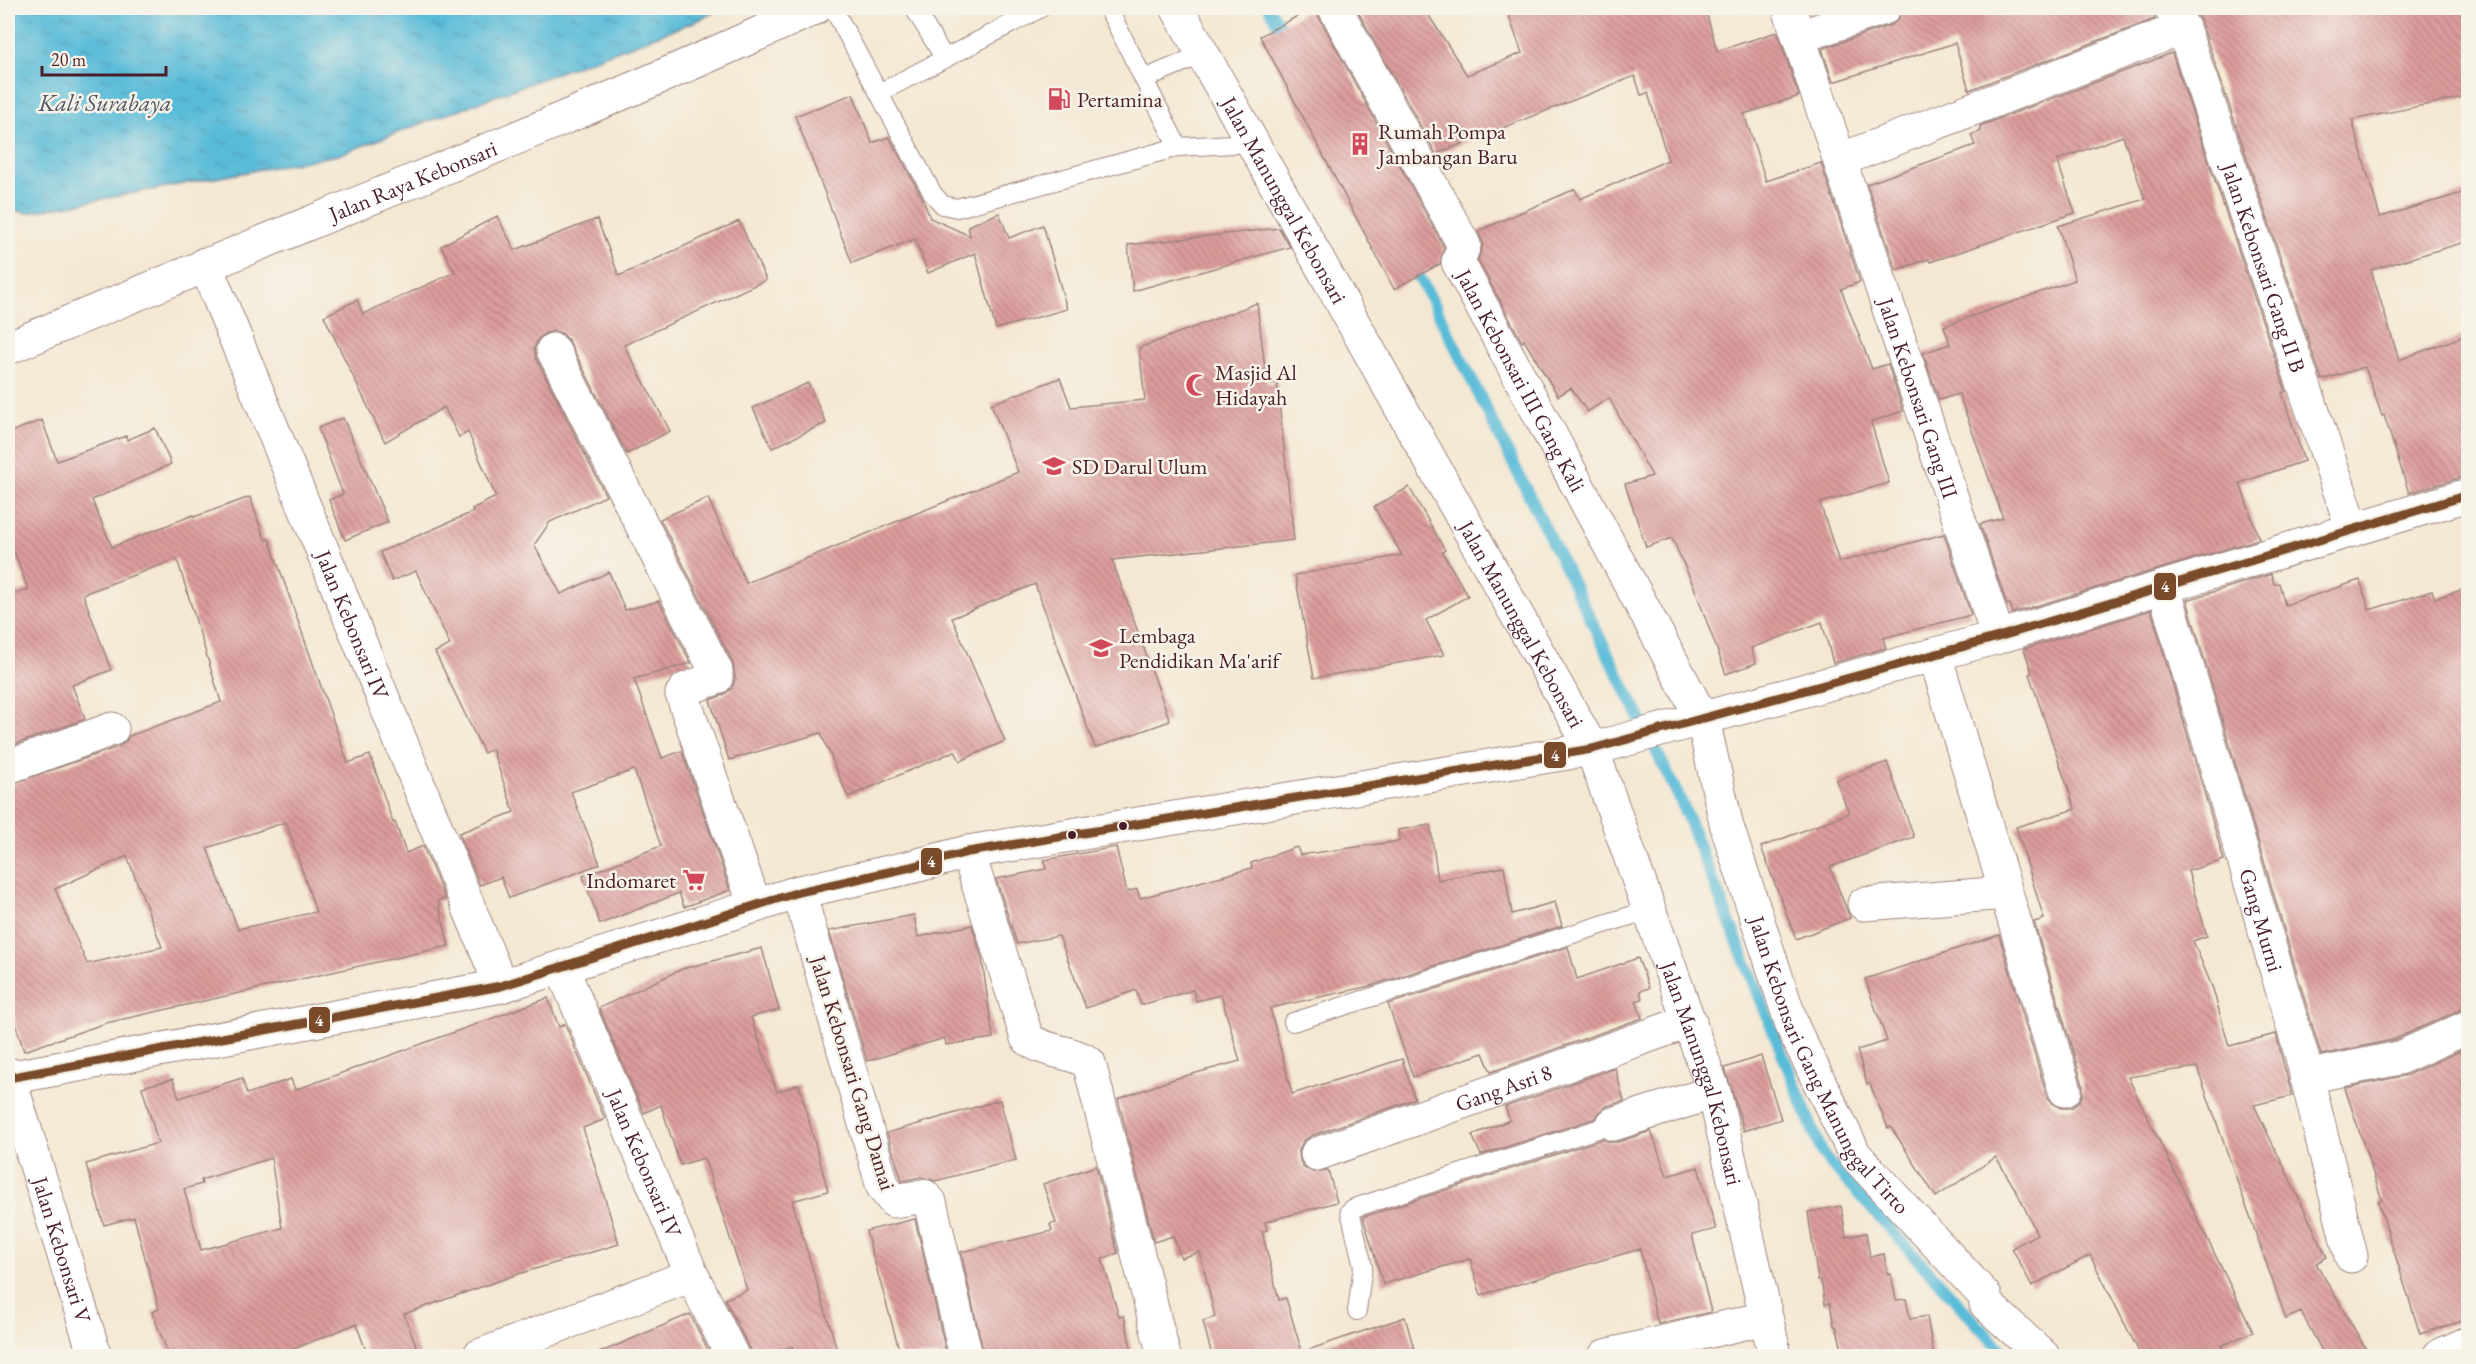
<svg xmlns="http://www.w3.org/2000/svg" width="2476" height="1364" viewBox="0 0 2476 1364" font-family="'EB Garamond',serif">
<defs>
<pattern id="water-ripples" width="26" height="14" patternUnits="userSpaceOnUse" patternTransform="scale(1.5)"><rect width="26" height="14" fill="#59bbd8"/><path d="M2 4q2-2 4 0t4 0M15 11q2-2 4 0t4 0" fill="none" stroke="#4c97af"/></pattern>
<pattern id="building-back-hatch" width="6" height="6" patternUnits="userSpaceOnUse" patternTransform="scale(1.5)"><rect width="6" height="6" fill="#dc9d9c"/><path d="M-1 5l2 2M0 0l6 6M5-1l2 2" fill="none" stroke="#b47f7f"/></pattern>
</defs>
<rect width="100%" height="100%" fill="#f7f3e8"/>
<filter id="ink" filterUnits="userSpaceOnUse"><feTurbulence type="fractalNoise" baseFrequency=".0167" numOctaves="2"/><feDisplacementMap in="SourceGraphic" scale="12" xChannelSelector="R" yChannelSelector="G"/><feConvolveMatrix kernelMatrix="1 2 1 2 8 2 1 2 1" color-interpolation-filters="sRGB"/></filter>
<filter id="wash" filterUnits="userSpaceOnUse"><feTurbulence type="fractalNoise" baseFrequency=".008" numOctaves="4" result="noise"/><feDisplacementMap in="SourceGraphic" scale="24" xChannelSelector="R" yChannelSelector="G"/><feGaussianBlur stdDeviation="1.35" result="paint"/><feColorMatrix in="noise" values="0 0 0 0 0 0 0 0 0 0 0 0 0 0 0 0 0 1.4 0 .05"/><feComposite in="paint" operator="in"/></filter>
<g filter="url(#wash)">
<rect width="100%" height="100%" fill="#f4e8d3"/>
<path fill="url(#water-ripples)" stroke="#526d82" stroke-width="1.5" d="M8,8h714l-23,12 -361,135 -311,58 -19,-4z"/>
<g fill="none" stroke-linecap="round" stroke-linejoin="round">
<g stroke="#59bbd8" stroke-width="12">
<path d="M1269,8l17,30"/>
<path d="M1411,263l23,41 246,495 143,356 183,201"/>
</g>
</g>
<g id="blocks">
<g fill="url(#building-back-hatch)" fill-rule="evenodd">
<path d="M1313,8h3l3,9 125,230 -4,17 -46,25 -134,-253z"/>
<path d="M1356,8h68l43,67 55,-22 -16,-45h199l12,43 60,-19 22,64 -55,18 22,67 55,-18 39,119 -19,7 31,80 16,-5 15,47 -32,11 18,61 -69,20 19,59 105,-28 27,81 -88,23 3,10 -53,15 -11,-41 -71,26 5,15 -30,11 -32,-87 -22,-49 -26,9 -21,-63 27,-8 -43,-78 -22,14 -16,-24 -13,8 -34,-56 -2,2 -44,-82 5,-16 -5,-13 97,-42 5,10 88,-39 -20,-67 -7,2 -6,-19 -199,78z"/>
<path d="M1902,8h250l3,11 -186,71 -14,-47 -122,39 -11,-33 69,-24 7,-5z"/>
<path d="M2193,8h276v88l-117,24 28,97 89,-26v50l-98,29 28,90 70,-26v141l-60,18 -25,-78 -2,1 -17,-49 -43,13 -121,-358z"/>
<path d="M2172,53l114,338 -4,2 22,68 -64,22 19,56 -246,74 -3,-9 -3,1 -27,-81 23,-6 -44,-124 -20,6 -16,-47 27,-9 -6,-18 131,-46 -17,-54 87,-27 -22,-63 -66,24 18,53 -145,49 -1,-3 -33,11 -29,-86 108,-39 -4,-10 10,-4 -1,-5z"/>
<path d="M853,94l19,49 17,-6 33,60 8,21 40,18 -2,-10 31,-13 10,25 34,-13 24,84 -71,20 -21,-76 -47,20 -13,-34 -63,24 -57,-147z"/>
<path d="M497,216l18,34 82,-31 22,57 120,-55 27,59 -142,65 46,86 -43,23 -58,-113 -6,-7 -10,-3 -9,3 -6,5 -4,9 2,10 70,138 -56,26 -16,23 27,49 48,-22 16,38 34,-9 32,62 -57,16 28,79 20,-7 48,139 -46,17 -5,-14 -79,31 -17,-48 78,-30 -27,-76 -63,22 29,72 -91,34 -8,-21 -21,8 -21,-52 55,-21 -22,-63 -8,4 -49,-101 15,-7 -34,-74 -24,10 -12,-29 93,-40 -1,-3 24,-12 -28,-65 -9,5 -15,-30 -59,35 -61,-126 33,-16 6,14 92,-42 -14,-26z"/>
<path d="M1279,228l11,19 -157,44 -5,-46z"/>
<path d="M1257,303l10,81 10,-1 17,157 -182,20 58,161 -75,27 -60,-164 -83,34 53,123 -45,20 -5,-10 -107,46 -27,-64 -92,27 -19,-60 13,-5 9,-7 3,-10 -2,-15 -73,-144 48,-21 38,85 272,-111 -27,-68 69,-26 11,29 74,-7 -6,-52z"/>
<path d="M808,383l18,40 -54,25 -19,-40z"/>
<path d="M343,418l45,104 -43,18 -16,-40 14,-6 -25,-66z"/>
<path d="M42,420l15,41 69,-25 1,4 28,-12 16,36 -79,36 20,47 81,-32 1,2 56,-20 15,43 4,-1 79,224 22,-8 23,68 2,-1 11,31 17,-7 22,53 -7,2 11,45 -343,77 -82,28 -16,-50v-216l110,-38 8,-6 3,-5 92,-34 -44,-143 -94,35 28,76 -39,15 13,34 -77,28v-150l20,-8 -20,-54v-102zM286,822l30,90 -78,17 -31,-81zM127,856l35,91 -75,17 -32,-75z"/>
<path d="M1409,487l36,63 -3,2 26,44 -42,24 18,35 -130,23 -19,-103 107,-20 -28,-48z"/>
<path d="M2271,574l3,10 5,-1 6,22 75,-25 9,30 63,-19 3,7 34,-10v420l-9,2 -67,30 -72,15 -134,-455z"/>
<path d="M2151,610l73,250 -36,11 19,65 -14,5 20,48 16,57 47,-12 16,62 -38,9 73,152 -11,6 54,93h-45l-24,-44 -15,7 -89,-252 -69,10 125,255 -32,14 4,10h-84l-51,-101 -58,31 -20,-38 25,-14 -19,-40 -22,-37 -60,40 -45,-70 -3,1 -18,-44h-3l-10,-34 30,-9 -22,-62 134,-44 48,161 6,8 8,4h10l8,-6 4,-8v-9l-49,-163 10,-3 -28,-92 59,-18 -46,-135 3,-1 -8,-24z"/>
<path d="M1887,762l27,75 -84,30 20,51 -54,21 -35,-92 88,-34 -13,-33z"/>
<path d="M1430,825l8,55 66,-13 8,47 43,-12 7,24 -192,60 -100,22 22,86 110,-35 13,40 -104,37 -8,5 -4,10 1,10 4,7 9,4 15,-2 9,32 -72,20 2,8 -5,2 17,68 7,-2 17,58h-91l-9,-35 12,-4 -15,-65 -19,6 -8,-22 -19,6 -36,-143 56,-20 66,-18 -19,-66 -25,6 -3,-11 -52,15 -5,-15 -50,18 -27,-72 -42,8 -21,-65 50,-10 -2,-9 72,-13 11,45 10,-3 3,9 112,-30 -1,-5 46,-16 3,8 99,-14 -1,-11z"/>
<path d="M914,915l4,22 54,-12 10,34 11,79 -47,7 -1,-7 -78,23 -38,-130z"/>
<path d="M1568,947l9,32 61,-21 11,30 -9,3 2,8 -6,2 6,17 -151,54 -8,-19 -70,24 -25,-73z"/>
<path d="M762,948l17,62 -28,7 26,75 22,-8 29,107 -36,10 47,155h-45l-1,-10 -33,10h-9l-2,-8 -24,-49 22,-9 -43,-132 -24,7 -19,-60 -17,8 -45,-105 83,-39z"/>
<path d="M548,998l11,29 6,-3 40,95 -22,9 36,116 -104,31 -111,39 16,42h-52l-12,-32 -80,32h-107l-17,-44 7,-3 -25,-92 -30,8 -18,-61 72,-21 -16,-56 31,-8 6,19 63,-20 5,16 44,-15 4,11zM271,1158l11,70 -81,22 -17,-61 18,-5 -1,-4z"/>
<path d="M2469,1047v272l-49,15 -42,-133 4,-1 -37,-112 62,-13z"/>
<path d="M1761,1056l20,63 -37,12 -19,-63z"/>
<path d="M1615,1068l9,33 -17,5 -7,5 -4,7 -115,37 -9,-20 38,-15 -5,-13z"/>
<path d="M1000,1100l16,60 -81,21 -14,-4 -19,4 -15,-48z"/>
<path d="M1651,1131l16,45 31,-9 18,62 -24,6 19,77 -53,12 -18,-75 -159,46 -11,-36 -87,25 -20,-67 240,-78 7,3h8z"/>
<path d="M1096,1166l22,87 -16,6 17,58 5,-1 9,40h-149l-23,-104 91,-21 -2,-7 6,-1 -13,-39z"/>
<path d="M1841,1206l5,31 20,-4 4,24 14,-3 4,21 3,-1 5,26 10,-1 4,20 17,-3 7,40h-90l-8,-30h-2l-4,-23 -5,1 -4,-24h-3l-10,-68z"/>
<path d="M915,1219l32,137h-46l-35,-125z"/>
<path d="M690,1314l21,42h-119z"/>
<path d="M1405,1317l11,39h-110l-1,-5z"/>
</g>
</g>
</g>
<g filter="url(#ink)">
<use href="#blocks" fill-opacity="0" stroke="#9f847f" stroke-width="1.5"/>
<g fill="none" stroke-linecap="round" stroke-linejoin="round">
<g stroke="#9f847f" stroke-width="20">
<g id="lane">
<path d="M833,8l100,186 10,11 14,3 221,-61 75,-4"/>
<path d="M914,8l31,51"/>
<path d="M1108,8l70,139"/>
<path d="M1144,79l59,-25"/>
<path d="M879,93l162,-85"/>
<path d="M1293,1022l356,-112"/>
<path d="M1357,1311l6,-45 -13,-55 4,-3 259,-84"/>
</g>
</g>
<g stroke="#9f847f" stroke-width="35">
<g id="street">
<path id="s1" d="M1335,8l129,237 -6,17 245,458 24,107 66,201 62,127 130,141 1,8 57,52"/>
<path id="s2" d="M1789,8l209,629"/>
<path id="s3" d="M2171,8l12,20 170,502"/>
<path d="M1799,37l85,-29"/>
<path d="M1840,160l343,-132"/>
<path id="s4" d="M205,264l296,722"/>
<path d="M553,350l163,321v7l-30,11 -4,5 73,212"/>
<path id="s5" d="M2164,588l138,469 49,199"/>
<path d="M1935,655l130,435"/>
<path d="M8,767l104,-38"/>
<path d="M968,852l59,186c18,15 43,12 62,25l75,293"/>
<path d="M799,892l84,295 11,14 30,-5 6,6 36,154"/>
<path d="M1864,904l142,-11"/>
<path id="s6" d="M562,968l130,307 40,81"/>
<path id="s7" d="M8,1074l87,282"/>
<path d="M2306,1077l93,-19 69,-31"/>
<path d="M1613,1124l101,-32"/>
<path id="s8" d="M1317,1154l373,-133"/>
<path d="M479,1356l213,-81"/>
<path d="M1605,1356l160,-38"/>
<path d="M2439,1356l29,-13"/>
</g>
</g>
<g stroke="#9f847f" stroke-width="35">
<g id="secondary">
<path id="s9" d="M1177,8l415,741 122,343 61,264"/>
<path id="s10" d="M8,348c268,-114 541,-218 807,-340"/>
<path d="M8,1078l493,-92 298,-94 112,-25 57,-15 624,-103 406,-112 470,-142"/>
</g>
</g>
<use href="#lane" stroke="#fff" stroke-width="18"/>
<use href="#street" stroke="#fff" stroke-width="33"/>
<use href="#secondary" stroke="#fff" stroke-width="33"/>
<g stroke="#f7f3e8" stroke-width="14">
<path id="bus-1" d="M8,1078l493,-92 298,-94 112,-25 57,-15 624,-103 406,-112 470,-142"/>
</g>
<use href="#bus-1" stroke="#7a4b2a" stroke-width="9"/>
</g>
</g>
<defs>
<g id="fuel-bare" transform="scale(1.8)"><path d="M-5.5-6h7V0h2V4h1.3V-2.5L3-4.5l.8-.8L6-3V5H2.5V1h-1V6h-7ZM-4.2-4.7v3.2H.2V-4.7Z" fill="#d1495b" stroke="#f7f3e8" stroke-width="2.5" paint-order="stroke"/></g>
<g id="building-bare" transform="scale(1.8)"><path d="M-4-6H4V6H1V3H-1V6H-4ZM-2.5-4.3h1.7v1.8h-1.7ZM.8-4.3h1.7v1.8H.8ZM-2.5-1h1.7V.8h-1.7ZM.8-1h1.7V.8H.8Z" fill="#d1495b" stroke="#f7f3e8" stroke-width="2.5" paint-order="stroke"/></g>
<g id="mosque-bare" transform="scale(1.8)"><path d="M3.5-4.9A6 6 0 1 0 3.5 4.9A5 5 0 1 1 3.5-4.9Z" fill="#d1495b" stroke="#f7f3e8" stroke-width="2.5" paint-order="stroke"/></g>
<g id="school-bare" transform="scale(1.8)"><path d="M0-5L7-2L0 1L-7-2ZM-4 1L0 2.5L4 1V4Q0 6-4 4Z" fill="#d1495b" stroke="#f7f3e8" stroke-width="2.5" paint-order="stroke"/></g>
<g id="supermarket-bare" transform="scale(1.8)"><path d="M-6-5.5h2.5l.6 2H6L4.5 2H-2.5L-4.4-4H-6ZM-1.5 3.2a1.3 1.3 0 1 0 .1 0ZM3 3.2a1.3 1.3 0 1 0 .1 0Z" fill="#d1495b" stroke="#f7f3e8" stroke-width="2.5" paint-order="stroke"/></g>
</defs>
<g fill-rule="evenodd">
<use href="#fuel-bare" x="1059" y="99"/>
<use href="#building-bare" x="1360" y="144"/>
<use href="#mosque-bare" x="1197" y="385"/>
<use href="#school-bare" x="1054" y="466"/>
<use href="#school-bare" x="1101" y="648"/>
<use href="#supermarket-bare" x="694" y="880"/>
</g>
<g fill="#4a1f2b" stroke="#f7f3e8" stroke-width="2">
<circle cx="1123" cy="826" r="5"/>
<circle cx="1072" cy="835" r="5"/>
</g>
<g text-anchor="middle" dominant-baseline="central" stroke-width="5" stroke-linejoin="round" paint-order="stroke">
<g font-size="22" fill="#4a1f2b" stroke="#f7f3e8" text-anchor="start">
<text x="1077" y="99">Pertamina</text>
<text x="1378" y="131">Rumah Pompa<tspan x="1378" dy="25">Jambangan Baru</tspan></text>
<text x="1215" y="372">Masjid Al<tspan x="1215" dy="25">Hidayah</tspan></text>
<text x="1072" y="466">SD Darul Ulum</text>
<text x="1119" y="635">Lembaga<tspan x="1119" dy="25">Pendidikan Ma'arif</tspan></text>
<text x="676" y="880" text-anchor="end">Indomaret</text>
</g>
<g font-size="22" fill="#4a1f2b" stroke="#f7f3e8">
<text stroke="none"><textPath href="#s10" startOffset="438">Jalan Raya Kebonsari</textPath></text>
<text stroke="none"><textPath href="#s9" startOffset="220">Jalan Manunggal Kebonsari</textPath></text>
<text stroke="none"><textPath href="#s3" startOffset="276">Jalan Kebonsari Gang II B</textPath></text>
<text stroke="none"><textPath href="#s1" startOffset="422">Jalan Kebonsari III Gang Kali</textPath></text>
<text stroke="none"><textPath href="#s2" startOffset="411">Jalan Kebonsari Gang III</textPath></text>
<text stroke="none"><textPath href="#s9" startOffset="706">Jalan Manunggal Kebonsari</textPath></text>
<text stroke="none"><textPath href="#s4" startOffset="390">Jalan Kebonsari IV</textPath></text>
<text stroke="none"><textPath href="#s5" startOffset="346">Gang Murni</textPath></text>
<text stroke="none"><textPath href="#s1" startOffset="1178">Jalan Kebonsari Gang Manunggal Tirto</textPath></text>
<text transform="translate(853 1073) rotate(73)">Jalan Kebonsari Gang Damai</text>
<text stroke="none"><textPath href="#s9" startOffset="1192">Jalan Manunggal Kebonsari</textPath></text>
<text stroke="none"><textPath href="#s8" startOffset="198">Gang Asri 8</textPath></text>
<text stroke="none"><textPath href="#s6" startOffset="212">Jalan Kebonsari IV</textPath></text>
<text stroke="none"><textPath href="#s7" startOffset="184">Jalan Kebonsari V</textPath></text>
</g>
<g font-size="24" font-style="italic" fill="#4f5668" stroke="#f7f3e8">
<text x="105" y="102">Kali Surabaya</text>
</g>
</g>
<g stroke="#f7f3e8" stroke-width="2">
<rect x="2153" y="572" width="24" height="29" rx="6" fill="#7a4b2a"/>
<rect x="1543" y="741" width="24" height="28" rx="6" fill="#7a4b2a"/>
<rect x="920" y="847" width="23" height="29" rx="6" fill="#7a4b2a"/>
<rect x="308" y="1006" width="23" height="28" rx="6" fill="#7a4b2a"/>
</g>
<g font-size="16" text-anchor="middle" font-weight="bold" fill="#fff">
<text x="2165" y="592">4</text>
<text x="1555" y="761">4</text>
<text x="931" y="867">4</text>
<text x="319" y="1026">4</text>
</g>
<rect width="2476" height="1364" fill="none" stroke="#f7f3e8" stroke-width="30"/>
<path d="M42 66v9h124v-9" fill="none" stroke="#4a1f2b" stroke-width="3"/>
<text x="51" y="66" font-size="18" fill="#4a1f2b" stroke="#f7f3e8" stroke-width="4.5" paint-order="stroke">20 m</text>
</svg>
